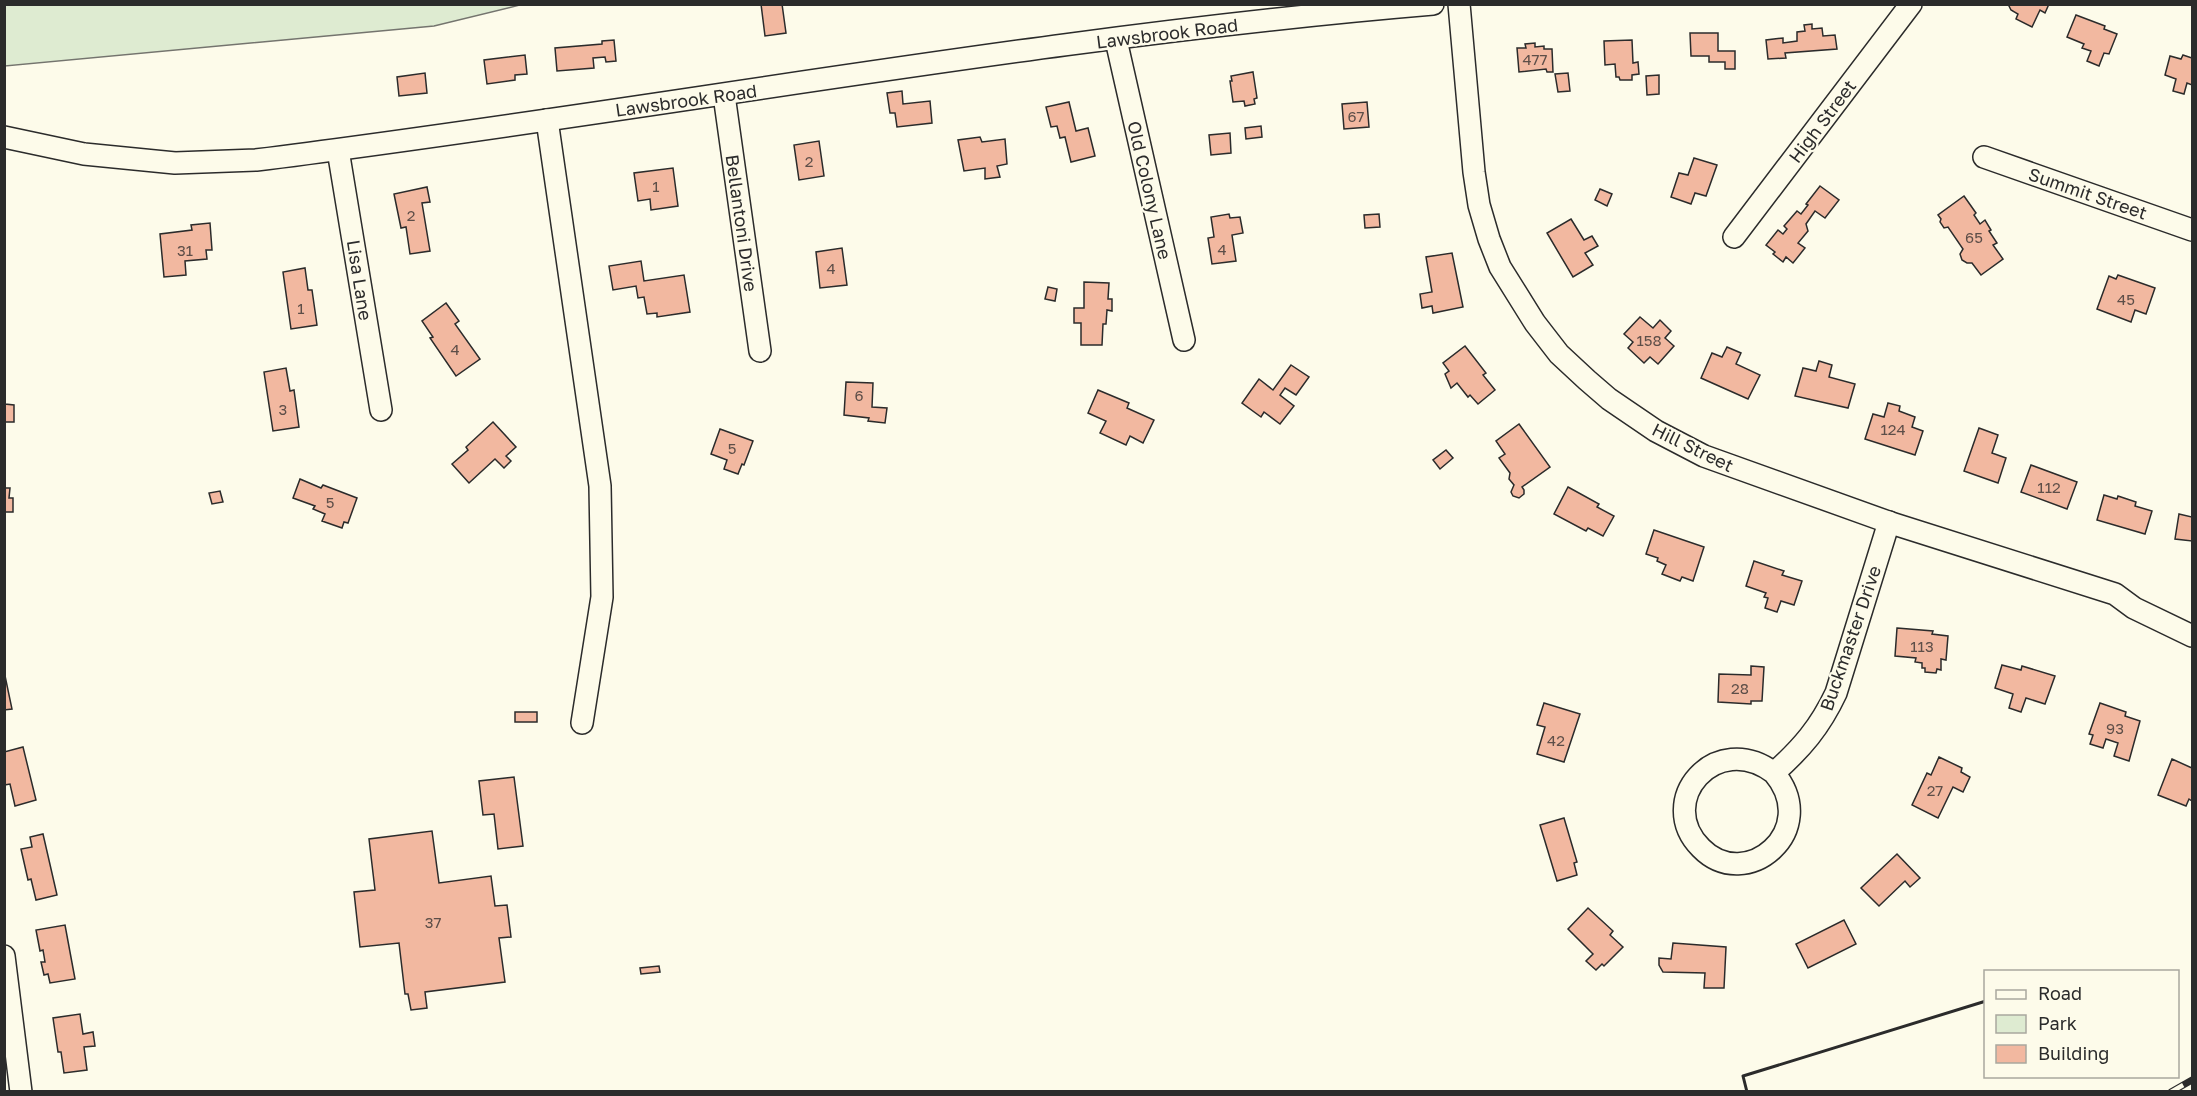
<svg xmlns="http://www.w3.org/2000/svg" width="2197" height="1096" viewBox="0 0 2197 1096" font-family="'Golos Text',sans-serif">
<rect width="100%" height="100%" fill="#fdfbea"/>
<path fill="#deebd1" stroke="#74746e" stroke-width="1.5" d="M5,4h515v1l-86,21 -429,40z"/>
<g fill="#f2b8a0" stroke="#2b2b2b" stroke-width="1.5">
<path d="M761,4h21l4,29 -21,3z"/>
<path d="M2008,4h41l-4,9 -5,-3 -8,17 -16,-8 2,-5 -7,-4z"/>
<path d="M2076,15l29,11 -1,3 13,5 -8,20 -5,-1 -5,13 -12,-5 4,-10 -9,-3 2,-4 -17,-7z"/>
<path d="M1812,24v5l10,-1 1,8 12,-1 2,14 -52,4 1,5 -18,1 -2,-19 17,-2v5l14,-2v-9l8,-1 -1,-6z"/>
<path d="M1690,33h28v18h17v18h-10v-7h-16v-6h-18z"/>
<path d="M614,40l2,21 -10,1 -1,-5 -12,1 1,10 -37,3 -2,-23 47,-4v-3z"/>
<path d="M1632,40l1,23 5,-1 1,12 -7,1v5h-12l-1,-3h-3l-1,-13 -10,1 -1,-24z"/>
<path d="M1535,43v4l9,-1v3h8l1,23h-6l-1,-3 -27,3 -2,-24h9l-1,-4z"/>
<path d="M525,55l2,19 -12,1v5l-28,4 -3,-24z"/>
<path d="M2183,55l9,3v27l-5,-2 -3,11 -11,-3 3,-12 -11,-4 5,-19 11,3z"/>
<path d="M1253,72l4,26 -3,1 1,5 -10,2 -1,-5 -11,1 -3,-21h2l-1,-5z"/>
<path d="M425,73l2,20 -28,3 -2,-19z"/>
<path d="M1568,73l2,18 -12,1 -3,-18z"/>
<path d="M1659,75v19l-12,1 -1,-19z"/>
<path d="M902,91l1,13 27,-3 2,22 -35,4 -2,-14h-5l-3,-20z"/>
<path d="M1069,102l7,29 12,-3 7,28 -24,6 -6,-25 -5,1 -3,-12 -6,1 -5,-20z"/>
<path d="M1367,102l2,25 -25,2 -2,-25z"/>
<path d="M1261,126l1,11 -16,2 -1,-11z"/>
<path d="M1230,133l1,20 -20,2 -2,-20z"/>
<path d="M980,137l2,5 23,-3 2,25 -10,2 3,11 -15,2v-11l-21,3 -6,-31z"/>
<path d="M819,141l5,35 -25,4 -5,-35z"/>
<path d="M1694,158l23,7 -11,31 -11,-3 -4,11 -20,-7 8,-24 9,2z"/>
<path d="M673,168l5,38 -27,4 -1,-11 -12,2 -4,-28z"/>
<path d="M1820,186l19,14 -14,18 -10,-7 -9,13 2,7 -10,12 7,5 -12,15 -7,-6 -3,5 -10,-8 2,-2 -9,-7 12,-15 5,4 4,-5 -3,-3 13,-15 4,3 7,-9 -2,-1z"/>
<path d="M427,187l3,15 -8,1 8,48 -20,3 -4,-27 -5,1 -7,-34z"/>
<path d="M1600,189l12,5 -5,12 -12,-6z"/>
<path d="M1964,196l12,17 -2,2 6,9 5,-4 6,10 -2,1 8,12 -4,2 10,14 -22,16 -9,-12h-5l-5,-3 -2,-6 3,-5 -15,-22 -4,1 -4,-6 1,-3 -3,-4z"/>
<path d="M1229,214l1,4 10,-1 3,16 -11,2 4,26 -24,3 -4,-26 6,-1 -3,-20z"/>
<path d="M1379,214l1,13 -15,1 -1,-13z"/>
<path d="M1571,219l13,21 8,-4 6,10 -13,7 8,12 -20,12 -26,-44z"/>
<path d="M210,223l2,27h-6l1,9 -22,2 1,14 -22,2 -4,-43 32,-4 -1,-5z"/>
<path d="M842,248l5,37 -27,3 -4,-36z"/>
<path d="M1452,253l11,54 -30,6 -1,-7 -10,2 -2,-14 12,-2 -6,-35z"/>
<path d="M641,261l3,20 40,-6 6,37 -33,5v-4l-10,1 -3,-17 -6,1 -2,-12 -23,4 -4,-24z"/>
<path d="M305,268l3,22h4l5,35 -26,4 -8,-57z"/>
<path d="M2118,275l37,13 -9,26 -11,-4 -4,12 -34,-13 12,-33 7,3z"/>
<path d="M1084,282l25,1 -1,16h4v12l-5,-1 -1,14h-3l-1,21h-21v-22h-7v-15h10z"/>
<path d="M1048,287l9,2 -2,12 -10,-2z"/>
<path d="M446,303l13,18 -4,3 25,35 -24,17 -26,-38 3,-1 -11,-16z"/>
<path d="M1640,317l13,11 7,-8 11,11 -6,7 9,8 -16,18 -8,-7 -6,6 -16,-15 5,-6 -9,-8z"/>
<path d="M1465,346l21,27 -3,2 12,15 -17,14 -8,-9 -2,2 -11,-14 -6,5 -6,-14 4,-3 -6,-8z"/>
<path d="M1727,347l14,6 -5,11 24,11 -12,24 -47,-21 11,-25 10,4z"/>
<path d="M1819,361l13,4 -3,12 26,7 -7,24 -53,-12 8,-28 13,3z"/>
<path d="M1291,365l18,12 -13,18 -11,-7 -5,7 14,11 -14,18 -16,-12 -3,5 -19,-14 17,-24 14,11z"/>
<path d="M286,368l4,23 4,-1 5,37 -26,4 -9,-59z"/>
<path d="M4,382l1,22 9,1v17h-10z"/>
<path d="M846,382l27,1 -1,24 15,1 -2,15 -17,-2 1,-3 -25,-3z"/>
<path d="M1098,390l31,13 -2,5 27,12 -11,23 -13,-7 -4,9 -26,-12 6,-12 -18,-8z"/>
<path d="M1888,403l12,3 -1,5 16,6 -3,10 11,4 -8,24 -50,-16 8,-25 11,3z"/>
<path d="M493,422l23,25 -10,9 5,5 -7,7 -9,-9 -26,24 -17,-19 16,-14 -2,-3z"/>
<path d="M1519,424l31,43 -28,20 2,3v4l-5,4 -6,-2 -2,-4 3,-7 -5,-6 1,-6 -11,-15 6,-4 -9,-13z"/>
<path d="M1979,428l19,7 -6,18 14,5 -8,25 -34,-12z"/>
<path d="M720,429l33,12 -9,24 -2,-1 -4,10 -14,-5 3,-9 -16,-6z"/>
<path d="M1446,450l7,8 -13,11 -7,-9z"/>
<path d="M2031,465l46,17 -10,27 -46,-17z"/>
<path d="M300,479l21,9 2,-3 34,13 -9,25 -4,-1 -2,6 -20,-7 3,-7 -12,-5 2,-3 -22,-8z"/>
<path d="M1568,487l31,17 -2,3 17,9 -11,20 -15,-8 -2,3 -32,-17z"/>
<path d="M4,488h6l-1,10h4v14h-9z"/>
<path d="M220,491l3,11 -11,2 -3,-11z"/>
<path d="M2104,495l13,4 1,-3 18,6 -1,4 17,5 -7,23 -48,-14z"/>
<path d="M2179,514l13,3v24l-17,-2z"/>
<path d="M1654,530l50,17 -11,34 -11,-4 -2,4 -18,-7 4,-9 -9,-4 1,-3 -12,-4z"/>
<path d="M1754,561l30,10 -2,4 20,6 -8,24 -13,-4 -4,11 -12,-4 3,-10 -4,-1 2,-4 -20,-7z"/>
<path d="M1897,628l36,3 -1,3 16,2 -2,24 -5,-1v11l-4,-1 -1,4 -11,-1v-4h-3v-5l-7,-1 1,-4 -21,-2z"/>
<path d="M2002,665l19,5 1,-4 33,10 -10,28 -19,-6 -5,14 -12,-4 4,-14 -18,-6z"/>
<path d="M1751,666l13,1 -2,34h-11v3l-33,-2 1,-28 32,1z"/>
<path d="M4,671l8,38 -8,1z"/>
<path d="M1544,703l36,11 -16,48 -27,-8 8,-27 -8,-2z"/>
<path d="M2100,703l26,9 -1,4 15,5 -11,40 -15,-5 4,-13 -12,-4 -3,9 -13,-4 3,-9 -4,-1z"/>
<rect x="515" y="712" width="22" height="10"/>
<path d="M23,747l13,53 -21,6 -5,-22 -6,1v-33z"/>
<path d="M1939,757l23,11 -1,4 9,5 -7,15 -10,-5 -15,31 -26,-13 15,-32 4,2z"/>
<path d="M2172,759l20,9v33l-3,-2 -3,7 -28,-11z"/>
<path d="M514,777l9,69 -25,3 -4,-35 -11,1 -4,-34z"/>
<path d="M1564,818l13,44 -3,1 3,12 -20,6 -17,-56z"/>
<path d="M432,831l7,52 52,-7 4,30 12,-1 4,32 -12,1 6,44 -80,10 2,16 -16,2 -3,-16h-3l-6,-51 -39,4 -6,-55 21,-2 -6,-51z"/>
<path d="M43,834l14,61 -21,5 -5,-21 -3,1 -7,-31 11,-2 -2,-10z"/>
<path d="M1897,854l23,24 -10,9 -5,-6 -26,25 -18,-18z"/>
<path d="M1588,908l25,23 -3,4 13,12 -19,19 -2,-2 -6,6 -10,-9 7,-7 -25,-25z"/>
<path d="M1844,920l12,24 -48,24 -12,-24z"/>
<path d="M65,925l10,54 -25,4 -2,-9 -4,1 -3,-13h4l-2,-12 -3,1 -4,-21z"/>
<path d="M1673,943l53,4 -2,41h-20l1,-15 -42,-1 -4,-7v-7l12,1z"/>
<path d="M659,966l1,6 -19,2 -1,-6z"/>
<path d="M80,1014l3,20 10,-2 2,14 -11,1 3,23 -23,3 -3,-21h-3l-5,-34z"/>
</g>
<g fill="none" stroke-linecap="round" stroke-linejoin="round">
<g stroke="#2b2b2b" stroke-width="24">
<g id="minor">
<path d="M1459,4l15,168 5,33 10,34 11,28 35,56 24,31 28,26 22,19 47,32 48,25 187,67 224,71 19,14 58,28"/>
<path d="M1116,40l68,300"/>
<path d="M724,95l36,256"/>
<path d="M547,120l53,366 2,111 -20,126"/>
<path d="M4,137l80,17 91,9 81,-3c393,-49 782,-123 1177,-156"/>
<path d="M338,150l43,260"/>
<path d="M1984,157l208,73"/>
<path d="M1734,237l177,-233"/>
<path d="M1774,773c48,57 -28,121 -73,75 -47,-47 15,-119 73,-75 28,-25 46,-46 62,-80l53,-171"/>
<path d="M4,956l17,136"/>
</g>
</g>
<use href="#minor" stroke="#fdfbea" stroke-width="21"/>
<g stroke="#2b2b2b" stroke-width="7">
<path id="rail" d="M2171,1092l21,-12"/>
</g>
<use href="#rail" stroke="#fdfbea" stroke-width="4.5" stroke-dasharray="14" stroke-linecap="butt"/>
<path stroke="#2b2b2b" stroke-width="3" d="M1747,1092l-4,-16 243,-75"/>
</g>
<g text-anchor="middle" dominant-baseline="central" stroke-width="4.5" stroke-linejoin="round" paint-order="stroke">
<g font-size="15" fill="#5d4e48">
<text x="1535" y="59">477</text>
<text x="1356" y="116">67</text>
<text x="809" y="161">2</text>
<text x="656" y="186">1</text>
<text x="411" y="215">2</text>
<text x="1974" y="237">65</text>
<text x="1222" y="249">4</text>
<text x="185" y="250">31</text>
<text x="831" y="268">4</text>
<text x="2126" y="299">45</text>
<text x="301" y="308">1</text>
<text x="1649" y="340">158</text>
<text x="455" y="349">4</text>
<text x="859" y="395">6</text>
<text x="283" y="409">3</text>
<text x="1893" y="429">124</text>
<text x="732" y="448">5</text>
<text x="2049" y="487">112</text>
<text x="330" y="502">5</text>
<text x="1922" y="646">113</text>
<text x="1740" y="688">28</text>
<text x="2115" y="728">93</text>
<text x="1556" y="740">42</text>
<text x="1935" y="790">27</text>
<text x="433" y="922">37</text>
</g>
<g font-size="18" fill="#2b2b2b" stroke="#fdfbea">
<text transform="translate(1167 33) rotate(-7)">Lawsbrook Road</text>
<text transform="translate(686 100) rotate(-8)">Lawsbrook Road</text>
<text transform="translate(1822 121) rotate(-53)">High Street</text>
<text transform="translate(1150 190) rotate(77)">Old Colony Lane</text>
<text transform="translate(2088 193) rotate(19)">Summit Street</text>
<text transform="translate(742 223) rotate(82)">Bellantoni Drive</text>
<text transform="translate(360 280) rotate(81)">Lisa Lane</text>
<text transform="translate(1693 447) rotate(26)">Hill Street</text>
<text transform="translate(1850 638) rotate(-71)">Buckmaster Drive</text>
</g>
</g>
<rect width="2197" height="1096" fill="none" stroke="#2b2b2b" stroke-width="12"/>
<rect x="1984" y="970" width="195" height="108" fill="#fdfbea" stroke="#a9a89e" stroke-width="1.5"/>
<rect x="1996" y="990" width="30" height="9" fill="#fdfbea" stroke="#a9a89e" stroke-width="1.5"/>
<text x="2038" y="1000" font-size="18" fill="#2b2b2b">Road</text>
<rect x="1996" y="1015" width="30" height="18" fill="#deebd1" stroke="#a9a89e" stroke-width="1.5"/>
<text x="2038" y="1030" font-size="18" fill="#2b2b2b">Park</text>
<rect x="1996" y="1045" width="30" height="18" fill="#f2b8a0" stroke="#a9a89e" stroke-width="1.5"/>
<text x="2038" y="1060" font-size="18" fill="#2b2b2b">Building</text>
</svg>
